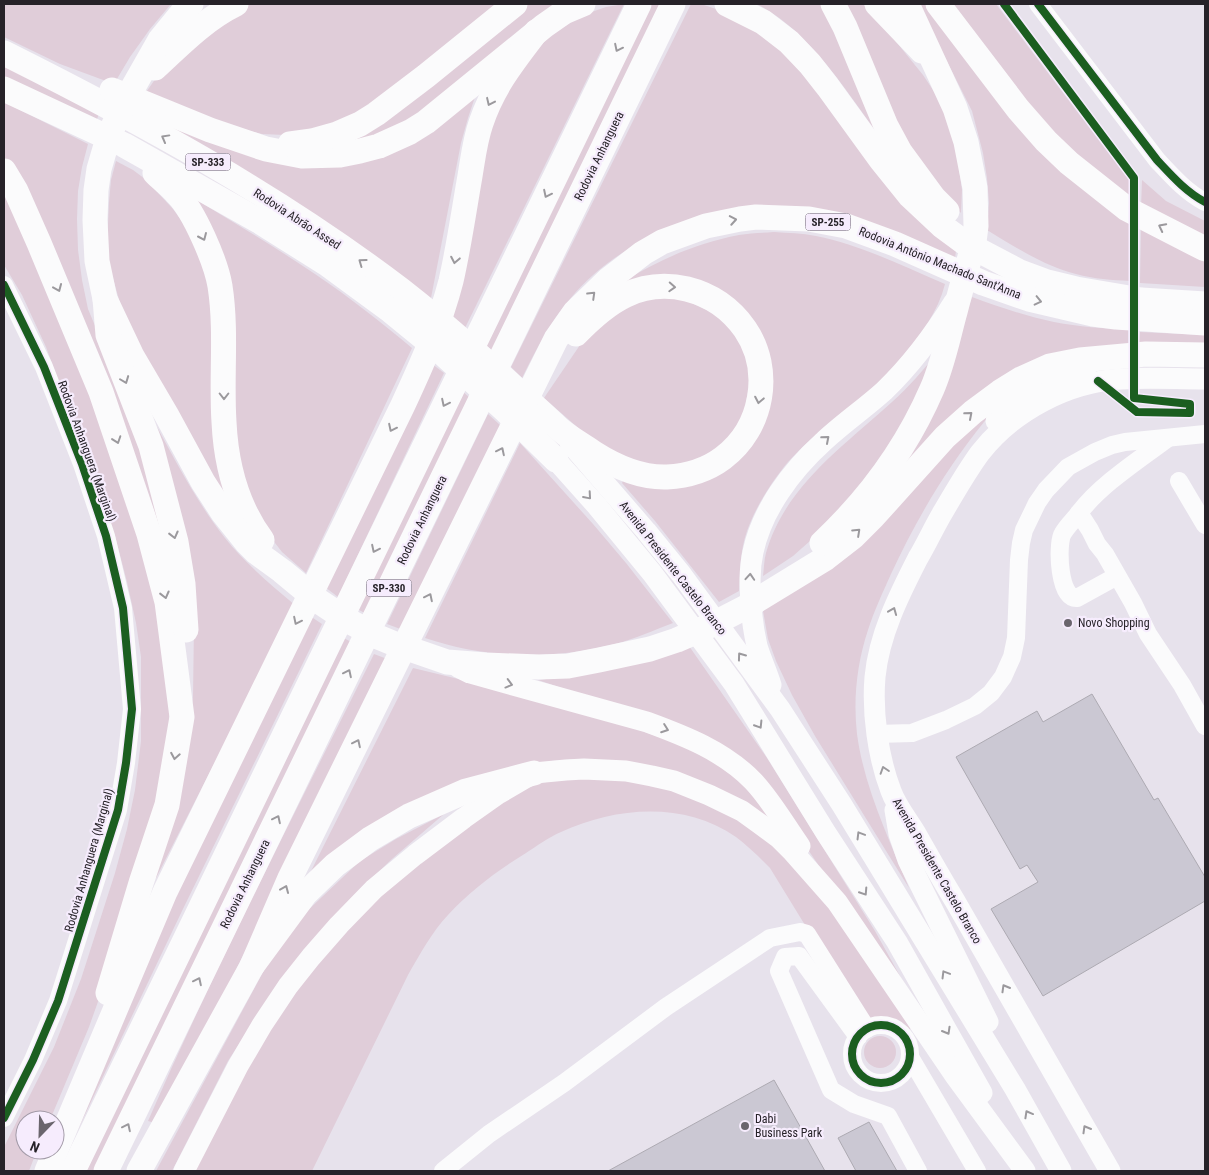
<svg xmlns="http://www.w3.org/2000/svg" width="1209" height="1175" viewBox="0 0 1209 1175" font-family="'Roboto Condensed',sans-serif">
<rect width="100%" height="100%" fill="#e7e2ec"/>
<g fill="#e0cdd9">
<path d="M4,4h167l-21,25 -20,28 -16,27 -54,-20 -56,-27z"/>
<path d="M248,4h255l-150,117 -68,14 -23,-1 -29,-7 -91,-29 14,-20z"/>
<path d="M525,4h31l-123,104 -72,37 -21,-8z"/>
<path d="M624,4l-159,324 -15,-14 43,-195 28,-54 28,-29 34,-21 23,-8z"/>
<path d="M650,4h12l-169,347 -9,-7z"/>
<path d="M691,4l13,1 18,6 56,35 178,205 -1,7 -115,-42 -205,29c-24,14 -47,32 -65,54 -20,23 -34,51 -48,79l-11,-11z"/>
<path d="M757,4h69l52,130c-35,-47 -68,-102 -121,-130z"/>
<path d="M842,4h21l22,24 21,26 17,21 14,21 18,44 7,50 -1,23 -20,-20 -28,-33z"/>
<path d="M918,4h12l200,214v63c-18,-1 -36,-2 -54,-7 -32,-8 -61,-27 -89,-44l2,-27 -2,-25 -4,-25 -11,-42z"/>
<path d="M950,4h46l135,179 -1,18 -73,-61z"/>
<path d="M4,65l95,49 -4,10 -91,-46z"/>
<path d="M477,91l-9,27 -7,25 -30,155 -265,-173 157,38z"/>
<path d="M4,102l84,42 -6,23 -4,24 -1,28 1,31 4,30 6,29 21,50 37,104 23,89 -159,-386 -6,-9z"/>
<path d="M116,161l17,9 12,9 28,30 16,22 19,42 22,235 -102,-177 -18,-63 -3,-23 2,-43 2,-22z"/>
<path d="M1142,180l24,21 39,20v20l-64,-33z"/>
<path d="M4,187l25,51 107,278 16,46 18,142 -2,36 -5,35 -58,207 -16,45 -39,93h-25v30h12l-8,21h-25v-24l50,-100 27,-68 34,-106 12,-44 8,-39 6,-49v-84l-5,-34 -9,-41 -12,-46 -48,-132 -21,-57 -24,-52 -18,-30z"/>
<path d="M192,197c41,25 83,50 123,77 34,23 66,48 97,74l-106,225 -24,-21 -17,-22 -28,-59 -8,-146z"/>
<path d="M1141,224l64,31v32l-65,-4z"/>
<path d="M774,232c14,1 28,1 42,4 45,9 87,30 129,48 -7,28 -24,50 -42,72 -6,7 -11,14 -17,20 -32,30 -69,54 -98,86 -16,19 -33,46 -41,69 -7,20 -7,40 -8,60l-20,11 -64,-81 -33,-38 3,-7 36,7 97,-58 -18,-112 -116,-32c37,-22 73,-38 115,-46 11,-2 23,-2 35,-3z"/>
<path d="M674,295l48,22 21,29 8,30 -10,52 -33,31 -59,10 -49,-22 -56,-49 36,-53 48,-42z"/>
<path d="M972,297c27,10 54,19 82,25 25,5 50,6 74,8v18l-54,3 -188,138 55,-104z"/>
<path d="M1140,332l65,3v13l-67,-1z"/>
<path d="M939,351l-48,102 -72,80 -26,23 -30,20c1,-8 1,-16 3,-23 19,-67 78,-107 126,-151 17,-15 32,-33 47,-51z"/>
<path d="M432,364l12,9 -106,224 -13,-10z"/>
<path d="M461,390l10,9 -103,216 -14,-8z"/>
<path d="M1012,392c-9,10 -20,20 -28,30 -38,47 -68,98 -93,152 -8,18 -17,37 -23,56 -11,33 -15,69 -11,104 7,53 32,105 52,154l-94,-152 -23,-41 -16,-34 -8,-22 -5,-28 194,-177z"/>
<path d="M150,414c23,42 45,86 75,124 20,25 45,46 70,67l-139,273 -1,-2 34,-144 4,-35 1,-73z"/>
<path d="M488,414l13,12 -98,204 -16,-6z"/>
<path d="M520,443l73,81 33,39 47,60c-19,7 -38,16 -58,21 -63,16 -128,15 -190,-6z"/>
<path d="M310,616l12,8 -140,287 -112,235 67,-173z"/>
<path d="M342,637l11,6 -257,528h-16z"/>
<path d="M689,646l78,112 108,173 55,99 -161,-238 -139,-81 -92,-31 49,-6z"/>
<path d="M374,654l16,6 -101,201 -57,117 -77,145 -7,-2c69,-158 149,-312 226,-467z"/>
<path d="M413,668l112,27 89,26 84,30 39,28 16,17 21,26 -22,-12 -177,-51 -24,2 -27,5 -221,121z"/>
<path d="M574,778l78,3 102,44 70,73 88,130 -9,4c-12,-9 -22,-12 -37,-10l-12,-17 -84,-137c-11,-11 -22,-22 -34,-31 -52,-36 -120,-30 -175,-5 -12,5 -24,14 -35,21 -29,18 -55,37 -78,62 -16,17 -28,39 -40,60l-96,196h-118l50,-98 28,-46 28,-41 34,-41 39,-43 46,-41 98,-72 23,-6z"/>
<path d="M444,814l-52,45 -40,38 -89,110 -35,54 -56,110h-16l112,-208 36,-49 56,-53 36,-22z"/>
<circle cx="880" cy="1052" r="16"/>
</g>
<g fill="#cbc8d3" stroke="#adaab2">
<path d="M1092,694l62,106 4,-2 47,79v24l-162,95 -52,-87 47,-27 -11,-17 -7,4 -64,-112 81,-46 6,11z"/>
<path d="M774,1080l51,91h-217z"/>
<path d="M869,1122l28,49h-41l-18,-33z"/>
</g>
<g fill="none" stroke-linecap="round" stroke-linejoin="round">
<g stroke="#fbfbfc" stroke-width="18">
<path d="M1038,4l119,156c15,16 29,32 48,42"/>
<path d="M4,285l40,82 38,97 24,72 17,72 9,101 -6,54 -8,47 -60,191 -25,59 -29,58"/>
<path d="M1168,438c-29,22 -67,46 -89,75l11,17 7,14 8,10 28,49 15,31 34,51 23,41"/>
<path d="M1179,481l26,44"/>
<path d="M1079,513c-5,7 -13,14 -17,22 -5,13 -3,64 15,63l40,-22"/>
<path d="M877,734l35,-1 34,-13 29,-14 16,-13 12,-16 9,-20 4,-19 3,-78 2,-17 3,-13 13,-27 9,-13 22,-23 27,-15 17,-7 13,-3 80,-8"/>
<circle cx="881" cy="1054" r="29"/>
<path d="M858,1037l-59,-81 -14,1 -6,14 52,119 23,14 34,12 30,55"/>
<path d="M910,1057l67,114"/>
<path d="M443,1171l46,-37 75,-51 102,-76 104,-69 30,-6 7,2 60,95"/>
</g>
<g stroke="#fbfbfc" stroke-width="21">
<path d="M996,421c14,-17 31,-33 52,-41 12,-4 25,-7 38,-12"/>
<path d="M570,443l76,88 35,43 99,135 62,96 173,284 46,82"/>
<path d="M556,460l41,46 55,67 82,111 92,149 71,109 85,151"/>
<path d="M458,667l12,6 177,49c38,14 77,29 106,59 18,19 32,44 47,65"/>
<path d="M771,685c-4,-13 -10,-26 -14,-39 -3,-13 -5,-27 -6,-41 -1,-18 -2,-35 2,-53 9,-42 38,-81 70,-110 19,-18 41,-33 61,-51 29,-28 49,-55 70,-89"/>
<path d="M895,810l4,24 9,26 80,162"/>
<path d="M184,1171l54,-105 24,-41 26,-39 23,-29 28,-32 35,-36 41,-34 49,-37 34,-24 36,-21 32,-3 18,-1 42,2 26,5 22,5 35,14 33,16 18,13 19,14 13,13 45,51 119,175 69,94"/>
<path d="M1110,1171c-52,-90 -103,-180 -155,-270 -14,-23 -27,-46 -40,-69 -8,-13 -19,-27 -24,-41 -13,-34 -19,-78 -16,-114 4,-42 24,-82 43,-119 9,-15 16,-31 25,-46 12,-20 23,-40 37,-59 33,-42 87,-71 141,-74 28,-2 56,0 84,0"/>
</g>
<g stroke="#fbfbfc" stroke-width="25">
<path d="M727,4l36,18 26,20 21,22 18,23 53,73 29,36 32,30 23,17 55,29 27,10 29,7 65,11 64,4"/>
<path d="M833,4l12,23 41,99 14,26 33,45 14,14"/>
<path d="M877,4l45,47"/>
<path d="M938,4l80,105 28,32 23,22 58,46 78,40"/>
<path d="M4,53c138,69 274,143 397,237 54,42 104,89 154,135 11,11 26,19 39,28 22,14 46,25 73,24 20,-1 40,-7 56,-19 40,-30 50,-88 22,-129 -14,-20 -34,-34 -58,-40 -48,-11 -80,13 -111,45"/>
<path d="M155,68c25,-23 50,-49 81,-64"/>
<path d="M4,89l120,56 135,76 68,43 64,47 49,40 66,60 50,49"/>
<path d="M112,90l98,40 56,19 36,7 38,-1 20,-4 19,-5 31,-14 16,-10 118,-96 20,-14 19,-8"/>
<path d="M290,144l22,-3 25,-7 23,-10 16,-10 50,-38 89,-72"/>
<path d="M4,171l12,20 23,52 62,149 48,142 18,68 15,115 -15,88 -26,78 -33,110"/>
<path d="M155,173c7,7 15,13 22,21 17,17 39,68 43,92 7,45 1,91 4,136 2,42 13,84 38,118"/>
<path d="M105,299l27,57 34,58 37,68 20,31 24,30 9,9 26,19 35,29 30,20 31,17 17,7 52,18 39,3 53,2 29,-1 31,-6 51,-11 27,-9 32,-14 37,-19 80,-49 27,-21 20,-20 72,-80 28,-25 27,-20 21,-13 29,-13 30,-6 66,-6 59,1"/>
<path d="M822,543c48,-45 84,-94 110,-154 11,-25 16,-52 23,-77 6,-24 13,-47 19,-70l2,-16 -1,-38 -9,-46 -11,-34 -48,-104"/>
<path d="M186,630l-3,-46 -7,-42 -25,-96 -43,-111 -3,-36 -8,-38 -2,-41 1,-30 3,-21 10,-34 18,-37 33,-58 22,-27 9,-9"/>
<path d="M252,966l38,-88 266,-539 19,-27 33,-32 35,-27 19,-11 44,-16 34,-7 16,-2 53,2 37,7 49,18 88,39 46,16 64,15 23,3 89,6"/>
<path d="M47,1171l118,-279 238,-487c19,-41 37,-81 48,-124 8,-35 13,-71 19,-105 3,-18 5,-36 11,-53 12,-36 32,-61 55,-91"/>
<path d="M73,1171l566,-1167"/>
<path d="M106,1171l567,-1167"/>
<path d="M139,1171l113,-205 53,-72 30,-29 35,-26 39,-23 57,-25 68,-18"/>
</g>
<g stroke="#f6ecfd" stroke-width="11">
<g id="cycleway">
<path d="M1004,4l130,174v220l56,6v9l-53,-1 -39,-31"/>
<path d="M1038,4l119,156c15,16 29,32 48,42"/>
<path d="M4,285l40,82 38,97 24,72 17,72 9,101 -6,54 -8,47 -60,191 -25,59 -29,58"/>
<circle cx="881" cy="1054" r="29"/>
</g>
</g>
<use href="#cycleway" stroke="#1b5e20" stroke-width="8"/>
</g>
<defs><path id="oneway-chevron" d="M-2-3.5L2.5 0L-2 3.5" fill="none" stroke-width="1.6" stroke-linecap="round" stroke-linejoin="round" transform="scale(1.25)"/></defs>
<g stroke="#9b999d">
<use href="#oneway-chevron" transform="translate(618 48) rotate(116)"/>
<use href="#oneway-chevron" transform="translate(490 102) rotate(115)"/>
<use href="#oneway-chevron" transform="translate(165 138) rotate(-151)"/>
<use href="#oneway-chevron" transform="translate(547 194) rotate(116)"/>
<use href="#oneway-chevron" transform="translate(733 220) rotate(-10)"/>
<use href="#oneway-chevron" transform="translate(1162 227) rotate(-153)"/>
<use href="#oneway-chevron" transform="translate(203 237) rotate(66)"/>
<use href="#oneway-chevron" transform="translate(455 260) rotate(101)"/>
<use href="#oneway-chevron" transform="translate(362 262) rotate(-144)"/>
<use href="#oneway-chevron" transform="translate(672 287) rotate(3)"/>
<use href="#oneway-chevron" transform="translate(58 288) rotate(67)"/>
<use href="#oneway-chevron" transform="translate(592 295) rotate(-44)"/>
<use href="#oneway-chevron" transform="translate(1038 301) rotate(13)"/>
<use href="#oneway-chevron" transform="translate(125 380) rotate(69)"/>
<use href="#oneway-chevron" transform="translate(224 396) rotate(90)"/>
<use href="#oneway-chevron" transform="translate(759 400) rotate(101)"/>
<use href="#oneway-chevron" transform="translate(445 403) rotate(116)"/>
<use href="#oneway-chevron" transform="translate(969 415) rotate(-41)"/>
<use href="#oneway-chevron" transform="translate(392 428) rotate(116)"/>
<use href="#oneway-chevron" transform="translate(826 439) rotate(-41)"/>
<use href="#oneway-chevron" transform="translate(117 440) rotate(71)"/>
<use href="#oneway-chevron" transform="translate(501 451) rotate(-64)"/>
<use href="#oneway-chevron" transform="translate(588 496) rotate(49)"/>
<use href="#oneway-chevron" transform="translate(857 532) rotate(-43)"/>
<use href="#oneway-chevron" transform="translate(174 535) rotate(76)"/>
<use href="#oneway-chevron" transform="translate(375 549) rotate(116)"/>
<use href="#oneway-chevron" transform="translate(750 577) rotate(-86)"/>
<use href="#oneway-chevron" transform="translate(165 595) rotate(76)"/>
<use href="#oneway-chevron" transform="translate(429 597) rotate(-64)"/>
<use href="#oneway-chevron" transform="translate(893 611) rotate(-68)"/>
<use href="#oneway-chevron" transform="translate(297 621) rotate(116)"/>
<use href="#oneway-chevron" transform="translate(741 656) rotate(-126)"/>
<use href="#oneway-chevron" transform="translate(348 673) rotate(-64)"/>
<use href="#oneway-chevron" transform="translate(509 684) rotate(15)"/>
<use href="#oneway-chevron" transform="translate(759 725) rotate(58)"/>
<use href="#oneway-chevron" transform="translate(665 729) rotate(20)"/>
<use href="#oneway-chevron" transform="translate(357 743) rotate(-64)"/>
<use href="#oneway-chevron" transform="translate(175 756) rotate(100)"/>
<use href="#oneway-chevron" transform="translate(884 770) rotate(-108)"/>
<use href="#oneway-chevron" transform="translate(277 819) rotate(-64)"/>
<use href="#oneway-chevron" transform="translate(860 835) rotate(-121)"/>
<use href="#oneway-chevron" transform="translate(285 889) rotate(-67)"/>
<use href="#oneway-chevron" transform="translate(864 892) rotate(57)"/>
<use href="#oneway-chevron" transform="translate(945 974) rotate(-121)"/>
<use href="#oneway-chevron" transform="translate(198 981) rotate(-64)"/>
<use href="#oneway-chevron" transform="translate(1005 988) rotate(-120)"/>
<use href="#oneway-chevron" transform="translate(947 1031) rotate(60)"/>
<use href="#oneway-chevron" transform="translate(1028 1114) rotate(-119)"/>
<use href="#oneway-chevron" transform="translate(127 1127) rotate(-64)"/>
<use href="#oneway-chevron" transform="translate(1086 1129) rotate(-120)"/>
</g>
<g fill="#6a656d" stroke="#f6ecfd" stroke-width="2">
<circle cx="1068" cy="623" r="5"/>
<circle cx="745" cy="1126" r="5"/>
</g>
<g text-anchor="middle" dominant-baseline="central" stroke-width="4.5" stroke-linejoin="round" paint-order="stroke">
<g fill="#f6ecfd" stroke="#645f68" stroke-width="1">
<rect x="185.5" y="153.5" width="45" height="17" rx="4"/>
<rect x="805.5" y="213.5" width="45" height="17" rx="4"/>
<rect x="366.5" y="579.5" width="45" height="17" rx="4"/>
</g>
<g font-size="11" font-weight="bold" fill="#262228">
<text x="208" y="162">SP-333</text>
<text x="828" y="222">SP-255</text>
<text x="389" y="588">SP-330</text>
</g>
<g font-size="12" fill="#262228" stroke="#f6ecfd">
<text transform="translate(599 156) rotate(-64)">Rodovia Anhanguera</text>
<text transform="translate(297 219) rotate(33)">Rodovia Abrão Assed</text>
<text transform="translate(940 263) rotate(22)">Rodovia Antônio Machado Sant'Anna</text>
<text transform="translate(87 451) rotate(70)">Rodovia Anhanguera (Marginal)</text>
<text transform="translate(422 520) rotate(-64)">Rodovia Anhanguera</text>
<text transform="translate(673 568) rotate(52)">Avenida Presidente Castelo Branco</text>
<text transform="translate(89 860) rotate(-74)">Rodovia Anhanguera (Marginal)</text>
<text transform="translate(937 871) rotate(60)">Avenida Presidente Castelo Branco</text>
<text transform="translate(245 884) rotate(-64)">Rodovia Anhanguera</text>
</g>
<g font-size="12" fill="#262228" stroke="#f6ecfd" text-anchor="start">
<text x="1078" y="623">Novo Shopping</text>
<text x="755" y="1119">Dabi<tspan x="755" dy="14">Business Park</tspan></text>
</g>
</g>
<rect width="1209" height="1175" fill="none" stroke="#262228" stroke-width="10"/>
<g transform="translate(40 1135) rotate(203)"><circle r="24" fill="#f6ecfd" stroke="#a39ba8"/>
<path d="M0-4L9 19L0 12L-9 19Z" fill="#6a656d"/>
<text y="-8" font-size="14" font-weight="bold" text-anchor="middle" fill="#262228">N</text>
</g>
</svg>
